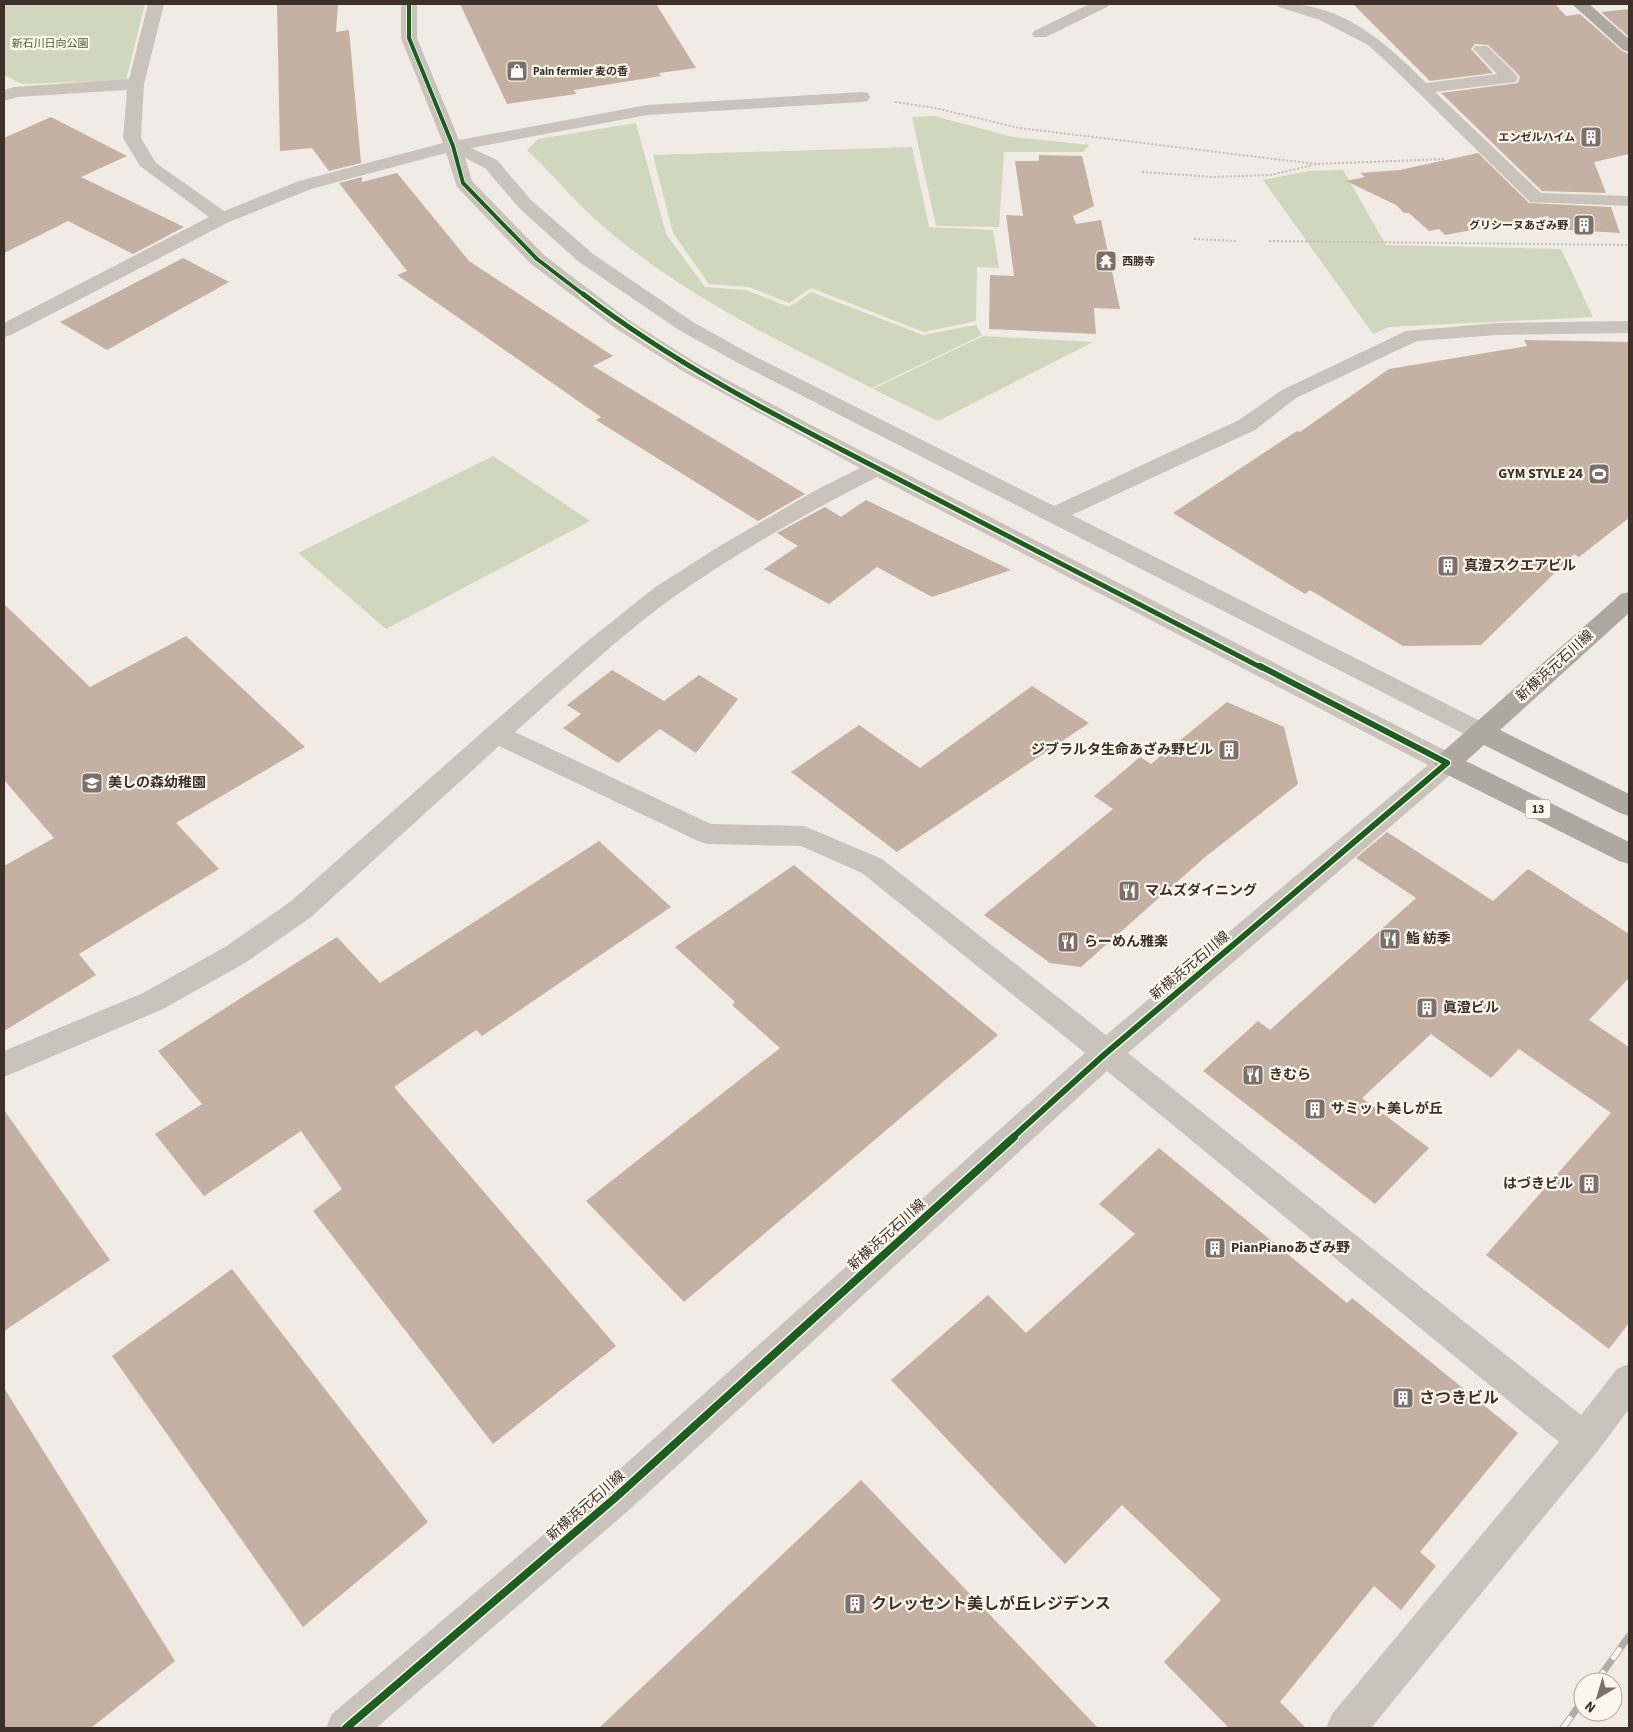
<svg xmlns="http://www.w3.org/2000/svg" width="1633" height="1732" viewBox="0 0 1633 1732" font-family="'Source Sans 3','Noto Sans JP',sans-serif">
<rect width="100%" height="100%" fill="#f0ebe4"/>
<g fill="#d0d7bd">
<path d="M4,4h141l-19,76 -104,4 -18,-9z"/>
<path d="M934,116l79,21 76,8 -6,7h-79l-5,75 -63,-1 -24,-109z"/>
<path d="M636,123l30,111 39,53 41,3 43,17 22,-15 112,43 53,-10 6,10 -110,53c-93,-46 -188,-93 -267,-160 -28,-24 -52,-53 -78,-78l11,-11z"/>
<path d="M912,147l17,80 64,3 6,38 -22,-1 -1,54 -52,11 -113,-44 -22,15 -40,-16 -40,-3 -36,-51 -20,-78z"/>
<path d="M1343,170l43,75 175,4 32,68 -204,10 -16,7 -110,-154 46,-9z"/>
<path d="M983,336l110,6 -155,79 -65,-32z"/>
<path d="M493,456l97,65 -204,108 -88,-76z"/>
</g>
<g fill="#c5b0a4">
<path d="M277,4h61l-2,28 13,-2 12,133 -32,8 -17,-23 -32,3z"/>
<path d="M460,4h196l40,64 -37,5 2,3 -87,14 2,4 -69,10z"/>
<path d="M1353,4h202l11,12 14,-2 42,37 7,3v100l-35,8 12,31 -64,-2 -101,-98 77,-10 2,-6 -3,-4 -29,-28 -13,-1 -4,5 22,24 -63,8z"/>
<path d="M1629,9v28l-28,-25z"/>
<path d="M51,117l76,39 -46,21 103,50 -51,27 -65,-33 -64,32v-115z"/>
<path d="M1478,153l51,50 82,4 9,26 -67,-4 -5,-13 -103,19 -6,-6 -10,2 -20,-18h-5l-8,-8 -50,-24 19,-4 -5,-4 40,-3z"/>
<path d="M1039,155l43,1 12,50 -21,10 3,8 25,-4 19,89 -26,-1 2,26 -107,-5 1,-54 24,1 -8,-61 17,1 -8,-55h24z"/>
<path d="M397,173l72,88 144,95 -20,10 212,128 -47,27 -162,-101 5,-3 -204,-142 10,-4 -68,-88 23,-6v5z"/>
<path d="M183,258l46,24 -122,68 -47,-28z"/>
<path d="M1524,340l105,2v176l-50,39 -5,-3 -93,91 -78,1 -93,-56 -5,4 -132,-81 124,-82 3,1 89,-63 138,-23z"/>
<path d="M866,500l145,70 -79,27 -55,-30 -48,37 -65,-35 34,-23 -21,-13 48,-26 16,10z"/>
<path d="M4,604l86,83 96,-51 119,111 -129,76 43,46 -140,85 17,21 -92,56v-165l50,-28 -50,-58z"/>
<path d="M612,670l52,31 35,-26 39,24 -42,54 -36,-24 -42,34 -55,-35 18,-14 -14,-9z"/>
<path d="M1032,686l57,37 -192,129 -106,-80 68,-47 61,43z"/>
<path d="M1227,702l57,25 14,57 -94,74 -123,109 -31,-4 -66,-48 129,-106 -19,-13 46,-39 11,7z"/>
<path d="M1387,832l106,69 35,-32 101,65v44l-40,42 40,27v276l-20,26 -123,-94 125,-142 -92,-64 -28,29 -60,-44 -69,64 67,50 -54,56 -172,-133 55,-50 12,9 146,-132 -60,-40z"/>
<path d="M599,841l72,66 -189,129 -6,-6 -82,57 222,259 -123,98 -180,-233 29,-22 -41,-58 -97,65 -49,-62 47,-30 -44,-53 179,-114 43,46z"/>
<path d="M794,865l204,170 -314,267 -98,-101 194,-153 -48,-43 3,-3 -60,-55z"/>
<path d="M4,1110l106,150 -106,71z"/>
<path d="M1159,1148l188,155 5,-5 166,135 -98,119 16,14 -35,44 -27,-24 -94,116 26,26h-77l-65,-66 57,-62 -99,-95 -57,59 -174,-184 97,-85 38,38 109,-99 -36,-30z"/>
<path d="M232,1269l196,253 -125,105 -191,-271z"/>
<path d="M4,1388l171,273 -84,67h-87z"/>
<path d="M861,1480l237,248h-499z"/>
</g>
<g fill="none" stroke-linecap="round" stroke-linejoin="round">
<g stroke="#c2bcb5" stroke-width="2" stroke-dasharray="2 2" stroke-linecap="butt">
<path d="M895,102l40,6 84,20 297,36 128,-5"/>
<path d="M1142,172l71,5 57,-2 43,-10"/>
<path d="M1194,239l44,2"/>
<path d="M1269,241l360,4"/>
</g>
<g fill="#cac3bc" fill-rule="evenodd">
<path d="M148,4h16l-20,80 -3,54 15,25 68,48 75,-30 144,-38 -42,-105v-34h16v34l42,102 188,-35 215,-13 6,1 2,4 -2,4 -6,1 -215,13 -176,33 26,12 34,40 62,54 100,68 59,33 302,151 185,-86 43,-30 124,-59 91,-8 132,-2v12l-132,2 -80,6 -121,57 -41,32 -183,85 418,211 4,6 -4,6 -9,3 -9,-3 -734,-375 -59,-33 -100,-68 -60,-54 -34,-40 -20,-10 7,23 72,74 85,65 69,44 111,60 647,332 4,7 -4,7 -328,283 453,362 36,-46 12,-5v45l-32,43 -226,276h-45l6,-14 227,-272 -452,-371 -479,440 -252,217h-50l6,-14 270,-229 483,-432 -223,-180 -61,-27 -93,-2 -10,-3 -199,-95 -189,172 -65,45 -82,46 -159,68v-26l139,-58 82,-46 65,-45 197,-174 92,-80 75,-60 64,-41 98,-57 44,-22 -176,-96 -69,-44 -85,-65 -73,-76 -11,-34 -135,36 -82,33 -218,113 -7,2v-14l205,-106 -69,-51 -17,-28 4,-48 -110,7 -13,4v-11l10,-3 115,-8zM877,477l551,288 -322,270 -224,-176 -78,-33 -93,-2 -196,-92c51,-45 101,-93 156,-133 65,-46 135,-86 206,-122z"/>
<path d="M1090,4h20l-3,3 -61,30h-12l-2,-3 2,-3z"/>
<path d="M1276,4c62,-4 109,37 150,79l71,-9 -24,-25 2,-3h12l29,28 2,4 -2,4 -81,10 106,101 88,3v10l-99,-4 -140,-137 -22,-20 -48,-25 -41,-13z"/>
</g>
<g fill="#afa8a1" fill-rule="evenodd">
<path d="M1572,4h17l40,35v13l-6,-2z"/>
<path d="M1629,592v21l-129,117 129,64v22l-9,-3 -136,-68 -18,16 163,81v22l-10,-3 -181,-91 -4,-7 4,-7 183,-162z"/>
</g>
<g stroke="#b1aca7" stroke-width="7">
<g id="rail">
<path d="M1596,1682l33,-46"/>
<path d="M1563,1728l20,-28"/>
</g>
</g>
<use href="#rail" stroke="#fcf6ec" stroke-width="5" stroke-dasharray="14" stroke-linecap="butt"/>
<g stroke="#fcf6ec" stroke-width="5.5">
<path id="cycleway-far3" d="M409,4v34l44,108 10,37 74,76 47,36"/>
</g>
<g stroke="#fcf6ec" stroke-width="8">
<path id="cycleway-far2" d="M583,294c98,75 209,130 319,187 120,62 240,124 360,187"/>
</g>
<g stroke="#fcf6ec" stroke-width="9">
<path id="cycleway-far1" d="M1012,1138l93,-84 342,-291 -187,-97"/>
</g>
<g stroke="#fcf6ec" stroke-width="11">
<path id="cycleway" d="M346,1728l269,-230 399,-361"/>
</g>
<use href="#cycleway-far3" stroke="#1b5e20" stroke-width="4"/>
<use href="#cycleway-far2" stroke="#1b5e20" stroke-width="5"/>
<use href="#cycleway-far1" stroke="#1b5e20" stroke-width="6"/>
<use href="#cycleway" stroke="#1b5e20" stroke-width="8"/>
</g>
<defs>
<g id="shop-square" transform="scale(1.125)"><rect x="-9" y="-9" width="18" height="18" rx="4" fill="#7b716a" stroke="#fcf6ec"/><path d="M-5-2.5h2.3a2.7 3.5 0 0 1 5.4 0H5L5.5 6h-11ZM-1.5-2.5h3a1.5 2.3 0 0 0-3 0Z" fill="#fff"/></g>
<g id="building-square" transform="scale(1.125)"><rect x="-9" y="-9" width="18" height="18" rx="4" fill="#7b716a" stroke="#fcf6ec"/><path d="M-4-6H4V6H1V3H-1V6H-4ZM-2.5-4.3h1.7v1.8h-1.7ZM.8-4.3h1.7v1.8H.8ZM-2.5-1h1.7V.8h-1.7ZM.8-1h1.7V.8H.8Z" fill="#fff"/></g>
<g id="temple-square" transform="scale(1.125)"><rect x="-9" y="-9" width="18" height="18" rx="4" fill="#7b716a" stroke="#fcf6ec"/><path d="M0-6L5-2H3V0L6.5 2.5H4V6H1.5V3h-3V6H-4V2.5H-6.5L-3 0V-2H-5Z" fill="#fff"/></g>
<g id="stadium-square" transform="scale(1.125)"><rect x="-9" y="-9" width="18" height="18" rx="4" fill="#7b716a" stroke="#fcf6ec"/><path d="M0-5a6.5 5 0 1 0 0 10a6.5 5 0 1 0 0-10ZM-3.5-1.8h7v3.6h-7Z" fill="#fff"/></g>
<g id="school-square" transform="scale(1.125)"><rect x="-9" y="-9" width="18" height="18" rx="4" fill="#7b716a" stroke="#fcf6ec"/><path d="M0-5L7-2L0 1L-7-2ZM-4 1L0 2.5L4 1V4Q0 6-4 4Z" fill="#fff"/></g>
<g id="restaurant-square" transform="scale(1.125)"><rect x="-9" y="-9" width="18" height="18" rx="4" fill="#7b716a" stroke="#fcf6ec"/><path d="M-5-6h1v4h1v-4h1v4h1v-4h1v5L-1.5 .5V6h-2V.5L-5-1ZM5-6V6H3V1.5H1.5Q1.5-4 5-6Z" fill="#fff"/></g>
</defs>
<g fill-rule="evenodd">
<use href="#shop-square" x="517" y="71"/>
<use href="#building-square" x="1591" y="137"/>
<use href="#building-square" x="1584" y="225"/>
<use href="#temple-square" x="1106" y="261"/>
<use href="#stadium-square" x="1599" y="474"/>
<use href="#building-square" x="1448" y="566"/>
<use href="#building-square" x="1229" y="750"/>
<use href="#school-square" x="92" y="783"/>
<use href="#restaurant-square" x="1129" y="891"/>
<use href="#restaurant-square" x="1390" y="939"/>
<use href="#restaurant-square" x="1068" y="942"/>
<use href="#building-square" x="1427" y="1008"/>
<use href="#restaurant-square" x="1253" y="1075"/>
<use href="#building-square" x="1315" y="1109"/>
<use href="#building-square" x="1589" y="1184"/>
<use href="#building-square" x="1215" y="1248"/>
<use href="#building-square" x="1403" y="1398"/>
<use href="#building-square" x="855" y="1604"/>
</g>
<g text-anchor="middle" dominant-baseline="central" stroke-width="4.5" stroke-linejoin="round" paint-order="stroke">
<g font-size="11" fill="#475d2a" stroke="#fcf6ec">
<text x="50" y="43">新石川日向公園</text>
</g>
<g font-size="11" font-weight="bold" fill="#3c3029" stroke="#fcf6ec" text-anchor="start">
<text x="533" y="71">Pain fermier 麦の香</text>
<text x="1575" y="137" text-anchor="end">エンゼルハイム</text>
<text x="1568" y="225" text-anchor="end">グリシーヌあざみ野</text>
<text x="1122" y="261">西勝寺</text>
</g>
<rect fill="#fcf6ec" stroke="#766b64" stroke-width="1" x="1525.5" y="799.5" width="25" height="19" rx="4"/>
<g font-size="12" font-weight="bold" fill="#3c3029">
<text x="1538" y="809">13</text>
</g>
<g font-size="14" font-weight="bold" fill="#3c3029" stroke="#fcf6ec" text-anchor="start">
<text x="1583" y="474" text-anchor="end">GYM STYLE 24</text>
<text x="1464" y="566">真澄スクエアビル</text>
<text x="1213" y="750" text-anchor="end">ジブラルタ生命あざみ野ビル</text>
<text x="108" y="783">美しの森幼稚園</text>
<text x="1145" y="891">マムズダイニング</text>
<text x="1406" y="939">鮨 紡季</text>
<text x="1084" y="942">らーめん雅楽</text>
<text x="1443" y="1008">眞澄ビル</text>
<text x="1269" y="1075">きむら</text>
<text x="1331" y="1109">サミット美しが丘</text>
<text x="1573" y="1184" text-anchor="end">はづきビル</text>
<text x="1231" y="1248">PianPianoあざみ野</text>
</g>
<g font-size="14" fill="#3c3029" stroke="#fcf6ec">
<text transform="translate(1555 666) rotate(-42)">新横浜元石川線</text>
<text transform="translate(1190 966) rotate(-40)">新横浜元石川線</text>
<text transform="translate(887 1235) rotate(-42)">新横浜元石川線</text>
<text transform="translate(586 1506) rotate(-41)">新横浜元石川線</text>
</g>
<g font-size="16" font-weight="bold" fill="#3c3029" stroke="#fcf6ec" text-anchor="start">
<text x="1419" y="1398">さつきビル</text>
<text x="871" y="1604">クレッセント美しが丘レジデンス</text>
</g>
</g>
<rect width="1633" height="1732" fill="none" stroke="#3c3029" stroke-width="10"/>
<g transform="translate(1598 1697) rotate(218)"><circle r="24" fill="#fcf6ec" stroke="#afa79e"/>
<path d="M0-4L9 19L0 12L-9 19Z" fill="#7b716a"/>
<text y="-8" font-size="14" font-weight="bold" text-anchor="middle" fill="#3c3029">N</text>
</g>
</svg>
